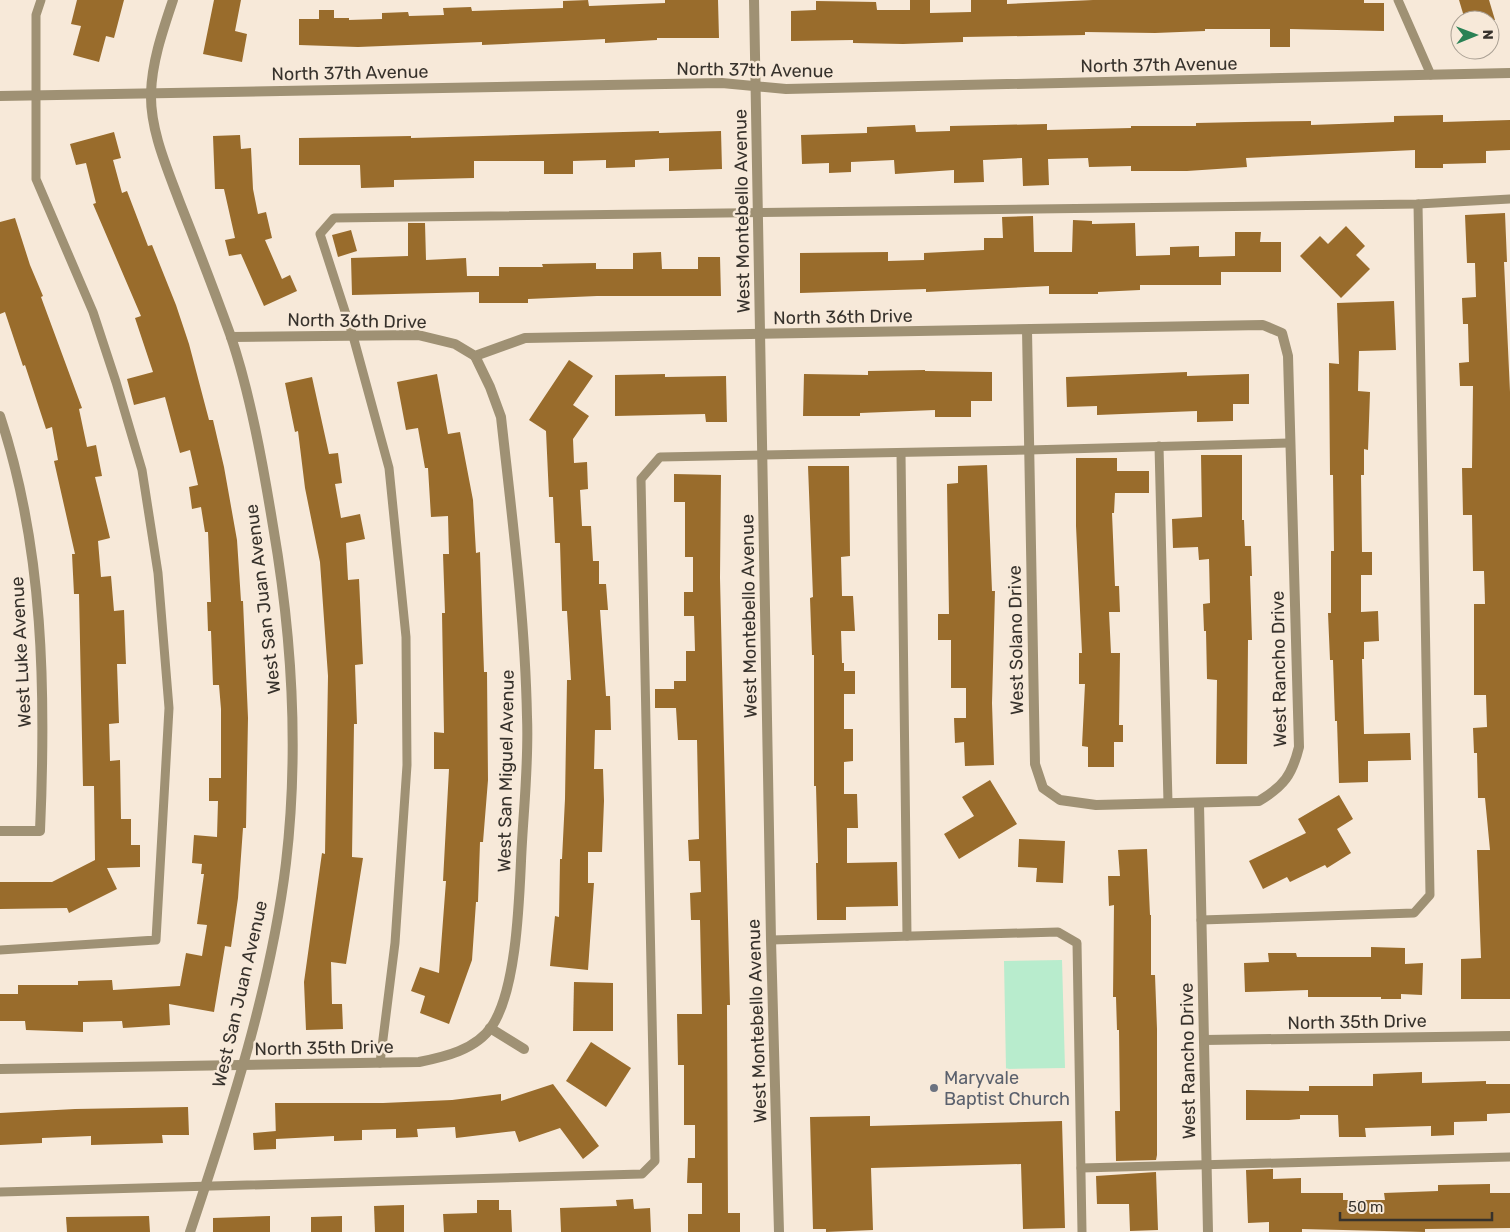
<svg xmlns="http://www.w3.org/2000/svg" width="1510" height="1232" viewBox="0 0 1510 1232" font-family="Rubik,sans-serif">
<style>
.green{fill:#b8eccd}
.building{fill:#996c2c}
.lines{fill:none;stroke-linecap:round;stroke-linejoin:round}
.lane{stroke:#9f9174;stroke-width:9}
.street{stroke:#9f9174;stroke-width:10}
.worship-dot{fill:#6b7280;stroke:#f7e9d9;stroke-width:2}
.labels{text-anchor:middle;stroke-width:5;stroke-linejoin:round;paint-order:stroke}
.street-label{font-size:18px;fill:#37322c;stroke:#f7e9d9}
.worship-label{font-size:18px;fill:#5b616d;stroke:#f7e9d9;text-anchor:start}
</style>
<rect width="100%" height="100%" fill="#f7e9d9"/>
<path class="green" d="M1062,960L1065,1068L1006,1069L1004,961Z"/>
<g class="building">
<path d="M77,0H124L114,38L106,36L99,62L73,55L81,26L71,24Z"/>
<path d="M214,0H241L235,31L247,34L242,62L203,54Z"/>
<path d="M588,0L589,6L665,3V0H718L719,38H657V40L605,43V39L482,45V42L358,47L299,45V19H319V10H334V18H349V20L382,19V13L408,12L409,16L444,15L443,8L471,7L472,11L563,8V1Z"/>
<path d="M910,0H930V13L971,12V0H1007V4L1093,0H1364V3H1384V31L1290,29V47H1270V29H1205V31L1155,33L1085,32V35L963,37V42L903,44L853,43V40L791,41V11L816,10V1L876,2L877,10H910Z"/>
<path d="M1459,0H1489L1495,20H1465Z"/>
<path d="M1443,115V122L1510,120V150L1486,151V163L1443,164V168H1415V150L1246,158L1247,167L1187,171H1131V166L1089,167L1088,158L1048,159L1049,185L1023,186L1022,158L983,160L984,182L954,183V170L895,174L894,160L851,162V172L829,173V163L802,164L801,135L867,133V127L915,125L916,132L950,131V126L1047,124V130L1131,128V126H1196V123L1245,122L1311,121V125L1394,122V116Z"/>
<path d="M659,131V133L721,131L722,169L669,171V158L635,160V167L606,168V160L573,161V174H544V161H474V178L394,180V187L361,188L360,165H299V138L411,136V138Z"/>
<path d="M114,132L121,158L113,160L122,193L127,191L148,246L152,245L176,305L189,344L209,420H213L224,467L237,540L241,601H243L248,718L246,828H243L238,898L231,947L225,946L214,1012L169,1004L170,1025L123,1028L122,1021L83,1022V1032L26,1030L25,1021H0V994H18V985H78V981L112,980L113,990L180,986L186,953L202,956L207,925L197,924L204,874H201L202,864L192,863L194,835L217,837L218,801H209V778H221V709L219,685H213L211,631H208L207,602H211L208,532H205L201,507L192,509L189,487L198,485L190,450L180,453L165,397L134,405L127,379L153,372L135,318L141,316L93,204L96,203L86,163L76,165L70,144Z"/>
<path d="M240,135L241,149L251,148L253,189L258,214L266,212L272,238L265,240L282,279L290,275L297,291L264,306L241,254L229,256L225,240L235,238L224,189H215L213,136Z"/>
<path d="M1505,213L1507,262H1504L1510,392V999H1461V959L1481,958L1477,850H1490L1485,798H1478L1477,753H1474L1473,728L1487,727L1486,695H1474V604H1485L1484,571H1473L1472,515H1463L1462,468H1472L1473,386H1460L1459,363L1469,362L1468,324H1463L1462,298L1476,297L1475,263H1467L1465,215Z"/>
<path d="M1033,216L1034,252H1072L1073,220L1092,221V224L1135,223L1136,256L1170,255V247L1199,246V257L1235,256V232H1261L1260,242H1281V272H1221V285H1140V290L1098,292V294H1049V286L926,292V289L800,293V253L888,252V261L924,260V253L984,250V238H1003L1002,217Z"/>
<path d="M15,218L30,265L43,296L41,297L82,408L79,409L87,447L96,445L102,476L95,477L110,538L98,541L101,577L111,576L114,611L124,610L126,664H117L119,723L109,724L110,761L120,760L121,819H131V845H140V867L107,868L117,889L69,913L67,908L0,909V882H52L95,860L94,786H83L79,594H74L72,554H75L54,461L58,460L52,427L46,429L25,365L23,366L5,312L0,314V222Z"/>
<path d="M408,223H425L426,260L466,258L467,276H499V267H543L542,264L596,263V269H633V253L661,252L662,269H698V257H720L721,296H597L528,299V303H479V292L352,295L351,258L408,256Z"/>
<path d="M1346,226L1365,246L1356,255L1370,269L1341,298L1300,256L1320,236L1328,244Z"/>
<path d="M351,230L357,251L338,257L332,235Z"/>
<path d="M1394,301L1396,350L1359,351L1358,391L1370,392L1368,450L1364,449V475H1361L1362,552H1372V575H1361V612L1378,611L1379,641L1364,642V659H1362L1364,734L1410,733L1411,760L1368,761V782L1339,783L1337,721H1335L1333,660H1330L1328,613H1331V551H1334L1333,475H1330L1329,363L1339,364L1337,303Z"/>
<path d="M569,360L593,376L573,405L589,416L573,439L574,463L587,462L588,489L580,490L582,526H591L593,561H599V584H606L608,610H600L606,696H610L611,730H595L594,769H603L604,801L602,852H588V883H594L588,970L550,966L555,916L559,917L560,859H562L565,799L567,680H571L567,611H562L560,543H555L553,497H549L546,431L529,420Z"/>
<path d="M925,370V371L992,372V401H971V417H935V410L860,413V416H803L804,374L868,375V371Z"/>
<path d="M1187,372V376L1249,374V404H1233V421L1197,422V411L1097,415V406L1067,407L1066,377Z"/>
<path d="M437,374L448,434L460,432L473,500L476,553L480,552L484,672H487L488,780L483,842H480L478,902H476L472,960L449,1024L420,1013L425,996L411,991L420,967L439,973L446,881H443L449,769H434V732L444,733L442,613H445L443,554H449L448,516L431,517L428,468H425L418,428L406,430L397,382Z"/>
<path d="M665,374V377L726,376L727,422H706L705,414L615,416V375Z"/>
<path d="M312,377L329,454L338,453L342,483L335,484L341,518L360,514L365,539L346,543L348,580L359,579L363,664L355,665L357,724H354L352,857L363,858L346,964L331,962L332,1004H342L343,1029L306,1030L304,982L322,853L325,854L328,676L320,562L305,488L298,431L295,432L285,383Z"/>
<path d="M1201,455H1242V520H1244L1245,546H1251L1252,576H1250L1252,640H1248L1247,764H1216L1217,680L1207,679L1206,631H1204L1203,604L1210,603L1209,559L1199,560L1198,547L1173,548L1172,519L1202,517Z"/>
<path d="M1076,458H1117V471H1149V493H1115L1114,513H1112L1115,586H1119L1120,612H1109L1111,653H1120L1119,725H1123V742H1114V767H1088V747L1082,746L1085,684H1079V653H1082L1076,526Z"/>
<path d="M987,465L992,591H995L992,703L994,765L965,766L964,742L955,743L954,718H966V688H951V640H938V614H949L947,484L958,483V466Z"/>
<path d="M808,466H849L850,556L841,557L842,596H853L855,631H841L842,663H844V671H855V694H844V729H853V761L844,762V794H857L858,828H847V863L897,862L898,906L846,907V920H817L816,863H818L816,786H814V655H812L810,598L813,597Z"/>
<path d="M674,474L721,475L720,578L730,1005H727L728,1213H740V1232H688V1214H702V1183H687L688,1158H695V1125H684V1065H678L677,1014H702L700,920H691L690,893L701,892L700,861H689L688,840L699,839L697,740H678L676,708H655V689H674V681H686V651H695L694,616H684V592H693V557H685V502H674Z"/>
<path d="M990,780L1017,824L959,859L944,834L974,816L962,797Z"/>
<path d="M1339,795L1353,819L1337,829L1351,853L1327,868L1325,865L1290,882L1287,877L1263,889L1249,861L1306,833L1298,819Z"/>
<path d="M1019,839L1065,841L1063,883L1036,882L1037,868L1018,867Z"/>
<path d="M1147,849L1150,915H1151V975H1155L1157,1029V1155L1156,1160L1116,1161L1115,1111H1120L1119,1030H1117L1116,997H1113L1114,905L1109,906L1108,876H1120L1118,850Z"/>
<path d="M1371,947L1405,948V964L1423,963L1422,995L1401,994V999H1381V997H1308V990L1245,992L1244,963L1269,962L1268,953H1296L1297,957H1371Z"/>
<path d="M574,982L613,983V1031H573Z"/>
<path d="M591,1042L631,1068L606,1107L566,1081Z"/>
<path d="M1422,1072V1083L1486,1081V1084H1510V1113L1487,1114V1121L1454,1122V1135L1431,1136V1126L1365,1128L1366,1137H1339L1338,1115H1300V1119L1289,1120H1246V1090L1309,1091V1086H1373V1074Z"/>
<path d="M553,1084L599,1146L583,1159L560,1128L519,1142L515,1131L456,1138L455,1127L417,1129L418,1137L396,1138V1129L362,1130V1140L334,1141V1136L276,1139L275,1103H383L452,1100L501,1094V1101Z"/>
<path d="M188,1107L189,1135H162L163,1143L91,1145V1136L42,1138V1143L0,1145V1113L75,1109Z"/>
<path d="M870,1116V1126L1062,1121L1065,1228L1023,1229L1021,1164L871,1168L873,1230L826,1232V1229H813L810,1117Z"/>
<path d="M276,1131V1149L254,1150L253,1133Z"/>
<path d="M1273,1169V1179L1301,1178V1193H1343V1200H1385L1384,1193L1438,1191V1185L1490,1184V1193H1510V1228L1425,1229V1232L1302,1229V1232H1269V1222L1248,1223L1246,1170Z"/>
<path d="M1156,1172L1158,1230L1130,1231L1129,1204H1097L1096,1176Z"/>
<path d="M633,1199L634,1209L650,1208L651,1232H561L560,1208L617,1206L616,1200Z"/>
<path d="M477,1200H499V1210H511L512,1232H444L443,1214L477,1213Z"/>
<path d="M404,1205V1232H375L374,1206Z"/>
<path d="M149,1216L150,1232H67L66,1217Z"/>
<path d="M270,1216V1232H213V1218Z"/>
<path d="M342,1216V1232H311V1217Z"/>
</g>
<g class="lines">
<g class="lane">
<path d="M1398,0L1431,75"/>
<path d="M1159,446L1168,803"/>
<path d="M901,453L907,936"/>
<path d="M1201,920L1414,913L1430,895L1418,204"/>
<path d="M771,940L1058,932L1077,943L1082,1232"/>
<path d="M0,950L156,940L169,708L158,573L142,470L116,382L93,312L36,179V15L41,0"/>
<path d="M380,1063L395,943L407,765L406,637L389,468L353,336L320,234L334,218L1418,204L1510,199"/>
<path d="M1081,1168L1510,1157"/>
<path d="M0,1192L642,1174L655,1161L641,479L660,457L1028,450L1289,443"/>
</g>
<g class="street">
<path d="M173,0C163,30 152,61 151,93C150,130 167,168 180,203C197,246 214,290 230,334C250,392 263,465 273,526C292,636 299,751 286,863C271,987 230,1113 190,1232"/>
<path d="M754,0L771,940L779,1232"/>
<path d="M0,96L722,83L786,89L1510,73"/>
<path d="M231,337L418,335L455,344L475,356L525,338L1263,325L1282,333L1288,356L1299,747C1292,775 1284,786 1259,801L1096,805L1060,800L1043,788L1035,764L1027,330"/>
<path d="M0,416C44,548 46,692 40,831H0"/>
<path d="M1199,804L1208,1232"/>
<path d="M490,1028L524,1049"/>
<path d="M1204,1040L1510,1036"/>
<path d="M0,1069L419,1062C444,1057 476,1050 492,1026C516,990 519,905 521,861C523,813 529,765 527,717C525,617 512,517 501,417L490,387L475,356"/>
</g>
</g>
<circle class="worship-dot" cx="934" cy="1088" r="5"/>
<g class="labels">
<g class="street-label">
<text transform="translate(1159 65) rotate(-1)" y="6">North 37th Avenue</text>
<text transform="translate(755 70) rotate(1)" y="6">North 37th Avenue</text>
<text transform="translate(350 73) rotate(-1)" y="6">North 37th Avenue</text>
<text transform="translate(742 211) rotate(-91)" y="6">West Montebello Avenue</text>
<text transform="translate(843 317) rotate(-1)" y="6">North 36th Drive</text>
<text transform="translate(357 321) rotate(1)" y="6">North 36th Drive</text>
<text transform="translate(263 599) rotate(-97)" y="6">West San Juan Avenue</text>
<text transform="translate(749 616) rotate(-91)" y="6">West Montebello Avenue</text>
<text transform="translate(1016 640) rotate(-91)" y="6">West Solano Drive</text>
<text transform="translate(21 652) rotate(-93)" y="6">West Luke Avenue</text>
<text transform="translate(1279 669) rotate(-91)" y="6">West Rancho Drive</text>
<text transform="translate(506 771) rotate(-89)" y="6">West San Miguel Avenue</text>
<text transform="translate(240 994) rotate(-77)" y="6">West San Juan Avenue</text>
<text transform="translate(757 1021) rotate(-92)" y="6">West Montebello Avenue</text>
<text transform="translate(1357 1022) rotate(-1)" y="6">North 35th Drive</text>
<text transform="translate(324 1048) rotate(-1)" y="6">North 35th Drive</text>
<text transform="translate(1188 1061) rotate(-91)" y="6">West Rancho Drive</text>
</g>
<g class="worship-label">
<text x="944" y="1084">Maryvale<tspan x="944" dy="21">Baptist Church</tspan></text>
</g>
</g>
<g transform="translate(1475 35) rotate(89)"><circle r="24" fill="#f7e9d9" stroke="#aaa094"/>
<path d="M0-4L9 19L0 12L-9 19Z" fill="#298155"/>
<text y="-8" font-size="14" font-weight="bold" text-anchor="middle" fill="#37322c">N</text>
</g>
<path d="M1340 1212v8h152v-8" fill="none" stroke="#37322c" stroke-width="2.5"/>
<text x="1348" y="1212" font-size="15" fill="#37322c" stroke="#f7e9d9" stroke-width="4" paint-order="stroke">50 m</text>
</svg>
